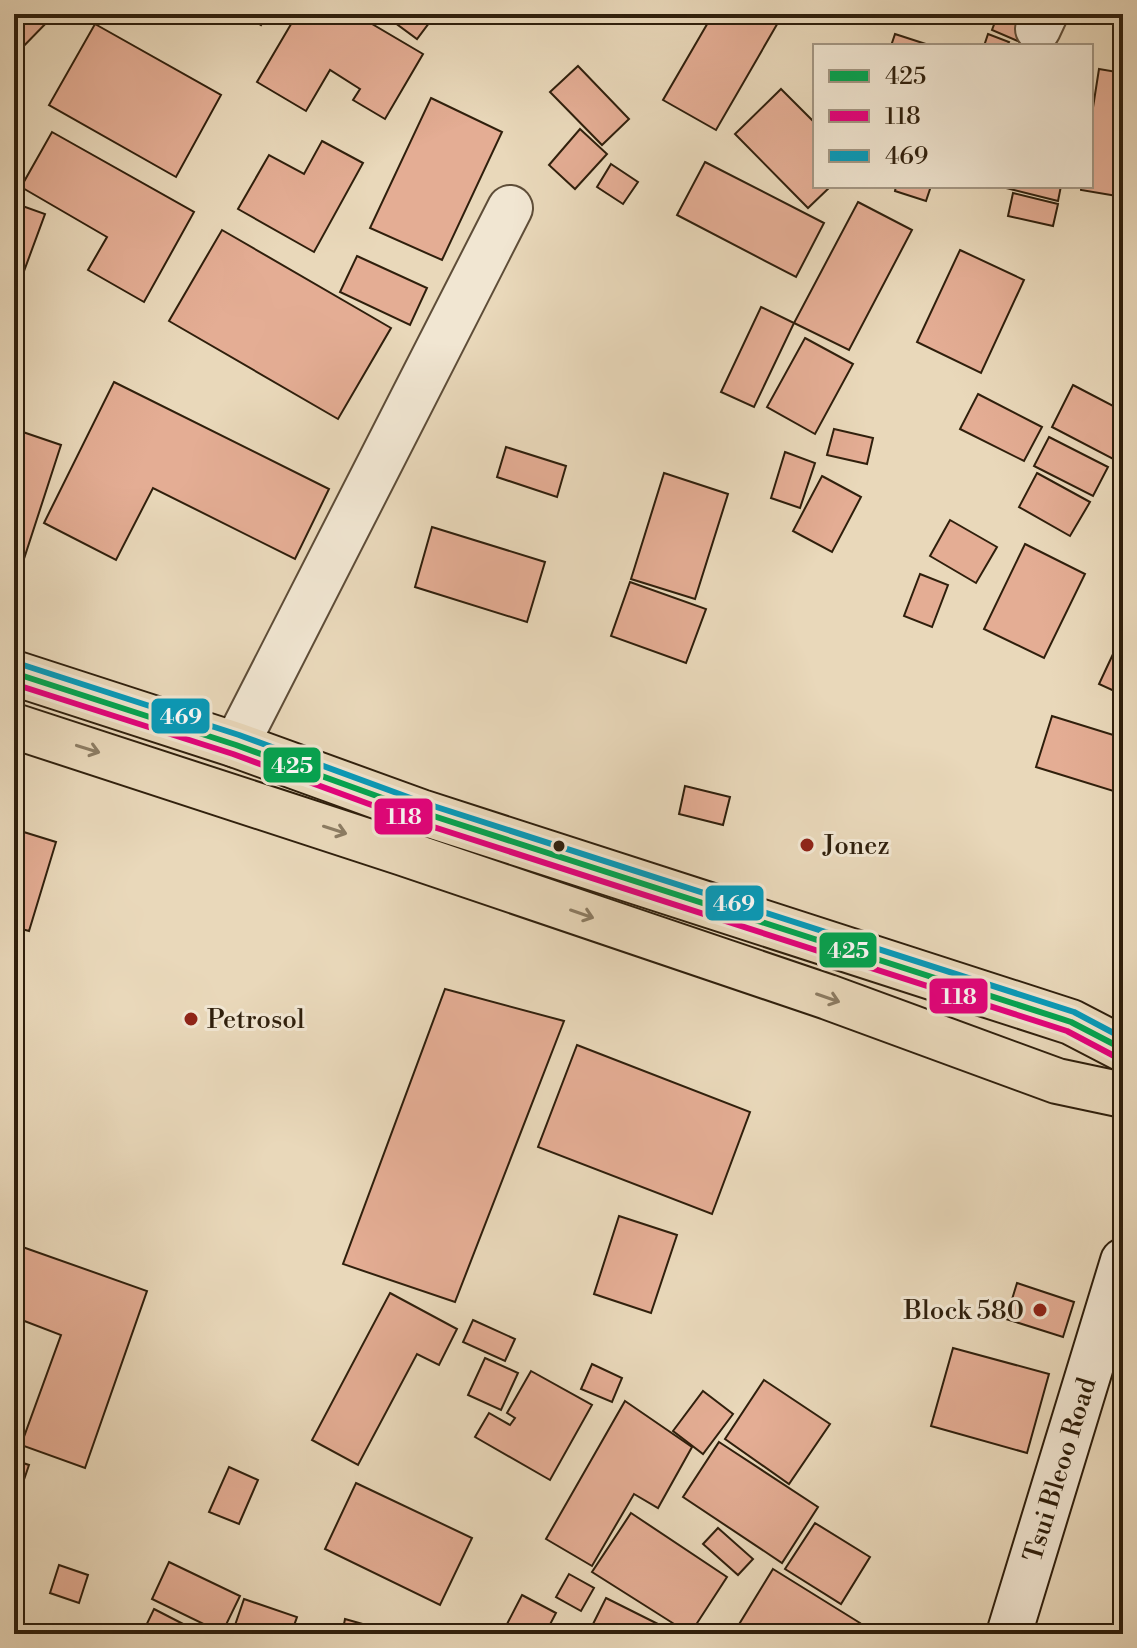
<svg xmlns="http://www.w3.org/2000/svg" width="1137" height="1648" viewBox="0 0 1137 1648" font-family="'Libre Bodoni',serif">
<style>
.building{fill:#e4ad94;stroke:#2f1f0c;stroke-width:2}
.lines{fill:none;stroke-linecap:round;stroke-linejoin:round}
.street-casing{stroke:#5e4d38;stroke-width:48}
.secondary-casing{stroke:#2f1f0c;stroke-width:48}
.primary-casing{stroke:#2f1f0c;stroke-width:48}
.street{stroke:#f1e6d2;stroke-width:44}
.secondary{stroke:#f1e6d2;stroke-width:44}
.primary{stroke:#e9d8ba;stroke-width:44}
.bus-1-casing{stroke:#f1e6d2;stroke-width:12}
.bus-2-casing{stroke:#f1e6d2;stroke-width:12}
.bus-3-casing{stroke:#f1e6d2;stroke-width:12}
.bus-1{stroke:#00a651;stroke-width:6}
.bus-2{stroke:#e5007d;stroke-width:6}
.bus-3{stroke:#059bbb;stroke-width:6}
.oneway{stroke:#8c7c63}
.poi-dot{fill:#8f2418;stroke:#f1e6d2;stroke-width:3}
.bus-dot{fill:#2f1f0c;stroke:#f1e6d2;stroke-width:3}
.labels{text-anchor:middle;stroke-width:6;stroke-linejoin:round;paint-order:stroke}
.poi-label{font-size:26px;fill:#2f1f0c;stroke:#f1e6d2;text-anchor:start}
.street-label{font-size:26px;fill:#2f1f0c;stroke:#f1e6d2}
.line-badge{stroke:#f1e6d2;stroke-width:3}
.badge-label{font-size:22px;text-anchor:middle;font-weight:bold;fill:#fff}
</style>
<rect width="100%" height="100%" fill="#e9d8ba"/>
<filter id="stains"><feTurbulence type="fractalNoise" baseFrequency=".0025" numOctaves="4"/><feColorMatrix values="0 0 0 0 .2 0 0 0 0 .09 0 0 0 0 .02 0 0 0 .5 -.17"/></filter>
<radialGradient id="worn" r=".72"><stop offset=".6" stop-color="#630" stop-opacity="0"/><stop offset="1" stop-color="#630" stop-opacity=".3"/></radialGradient>
<g class="building">
<path d="M14,14H55L14,56Z"/>
<path d="M244,14H268L261,25Z"/>
<path d="M297,14H355L423,54L385,119L353,100L360,89L330,70L306,111L257,82Z"/>
<path d="M383,14H434L435,15L417,39Z"/>
<path d="M713,14H783L716,130L663,100Z"/>
<path d="M998,14H1031L1020,42L992,30Z"/>
<path d="M1097,14H1123V24L1096,15Z"/>
<path d="M95,24L221,95L176,177L49,105Z"/>
<path d="M895,34L932,46H891Z"/>
<path d="M988,34L1009,42L1007,46H984Z"/>
<path d="M578,66L629,119L602,145L550,92Z"/>
<path d="M1099,69L1123,73V197L1081,190V186H1091V120Z"/>
<path d="M781,89L815,123V186H831L808,208L735,134Z"/>
<path d="M431,98L502,132L442,260L370,228Z"/>
<path d="M580,129L607,154L575,189L549,165Z"/>
<path d="M52,132L194,212L144,302L88,270L107,237L21,187Z"/>
<path d="M322,141L363,163L314,252L238,209L269,155L304,174Z"/>
<path d="M705,162L824,223L796,277L677,215Z"/>
<path d="M611,164L638,182L623,204L597,187Z"/>
<path d="M896,186H931L926,201L895,191Z"/>
<path d="M998,186H1061L1058,201Z"/>
<path d="M1013,193L1058,204L1053,226L1008,216Z"/>
<path d="M858,202L912,230L849,350L794,323Z"/>
<path d="M14,203L45,214L20,282L14,280Z"/>
<path d="M222,230L391,328L338,419L169,321Z"/>
<path d="M960,250L1024,280L981,373L917,342Z"/>
<path d="M357,256L427,288L410,325L340,292Z"/>
<path d="M761,307L794,323L754,407L721,392Z"/>
<path d="M805,338L853,364L815,434L767,407Z"/>
<path d="M114,382L329,489L295,559L153,488L116,560L44,523Z"/>
<path d="M1073,385L1123,411V449L1117,461L1052,427Z"/>
<path d="M978,394L1042,427L1024,461L960,429Z"/>
<path d="M14,429L61,445L21,568L14,566Z"/>
<path d="M834,429L873,438L867,464L827,455Z"/>
<path d="M1049,437L1108,467L1093,496L1034,466Z"/>
<path d="M506,447L566,466L557,497L497,477Z"/>
<path d="M785,452L815,463L800,508L771,498Z"/>
<path d="M664,473L728,494L695,599L631,579Z"/>
<path d="M1037,473L1090,502L1070,536L1019,507Z"/>
<path d="M822,476L861,497L832,552L793,531Z"/>
<path d="M950,520L997,547L976,583L930,556Z"/>
<path d="M432,527L545,562L527,622L415,587Z"/>
<path d="M1025,544L1085,574L1044,658L984,629Z"/>
<path d="M920,574L948,585L932,627L904,616Z"/>
<path d="M630,582L706,609L686,663L611,636Z"/>
<path d="M1114,652L1123,657V695L1099,684Z"/>
<path d="M1052,716L1123,738V794L1036,767Z"/>
<path d="M685,786L730,797L723,825L679,814Z"/>
<path d="M14,829L56,842L29,931L14,927Z"/>
<path d="M445,989L564,1021L455,1302L343,1264Z"/>
<path d="M577,1045L750,1112L712,1214L538,1147Z"/>
<path d="M619,1216L677,1235L651,1313L594,1294Z"/>
<path d="M14,1244L147,1291L85,1468L21,1445L61,1335L14,1317Z"/>
<path d="M1017,1283L1074,1302L1063,1337L1006,1319Z"/>
<path d="M390,1293L457,1329L439,1365L417,1354L358,1465L312,1440Z"/>
<path d="M473,1320L515,1339L505,1361L463,1342Z"/>
<path d="M953,1348L1049,1374L1027,1453L931,1426Z"/>
<path d="M485,1358L518,1373L501,1410L468,1395Z"/>
<path d="M592,1364L622,1378L612,1402L581,1389Z"/>
<path d="M531,1371L592,1405L550,1480L475,1437L489,1413L510,1425L515,1418L507,1413Z"/>
<path d="M764,1380L830,1424L789,1484L725,1439Z"/>
<path d="M703,1391L733,1414L703,1454L673,1431Z"/>
<path d="M625,1401L692,1447L658,1508L634,1494L592,1566L546,1539Z"/>
<path d="M719,1442L818,1507L782,1563L683,1497Z"/>
<path d="M14,1460L29,1465L14,1509Z"/>
<path d="M229,1467L258,1480L239,1524L209,1512Z"/>
<path d="M356,1483L472,1538L440,1605L325,1549Z"/>
<path d="M631,1513L727,1577L690,1634L592,1572Z"/>
<path d="M815,1523L870,1557L841,1604L785,1569Z"/>
<path d="M718,1528L753,1559L738,1575L703,1544Z"/>
<path d="M169,1562L240,1596L222,1633L152,1599Z"/>
<path d="M59,1565L88,1575L79,1603L50,1593Z"/>
<path d="M773,1569L860,1623L853,1634H750L738,1626Z"/>
<path d="M569,1574L594,1588L581,1611L556,1597Z"/>
<path d="M522,1595L556,1613L545,1634H516L505,1628Z"/>
<path d="M606,1598L670,1630L668,1634H588Z"/>
<path d="M244,1599L297,1617L291,1634H232Z"/>
<path d="M154,1609L193,1629L191,1634H142Z"/>
<path d="M345,1619L398,1634H342Z"/>
</g>
<g class="lines">
<defs>
<g id="street">
<path d="M1038,29L1045,14"/>
<path d="M236,745L510,208"/>
</g>
<g id="secondary">
<path id="s1" d="M1009,1634L1123,1261"/>
</g>
<g id="primary">
<path d="M14,673L236,745L421,812L1071,1022L1123,1049"/>
<path d="M14,726L403,853L828,997L1057,1081L1123,1095"/>
</g>
</defs>
<use href="#street" class="street-casing"/>
<use href="#secondary" class="secondary-casing"/>
<use href="#primary" class="primary-casing"/>
<use href="#street" class="street"/>
<use href="#secondary" class="secondary"/>
<use href="#primary" class="primary"/>
<defs>
<path id="bus-1" d="M14,673L236,745L421,812L1071,1022L1123,1049"/>
<path id="bus-2" d="M14,684L233,754L418,822L1067,1031L1118,1058"/>
<path id="bus-3" d="M17,663L239,735L424,803L1074,1012L1123,1038"/>
</defs>
<use href="#bus-1" class="bus-1-casing"/>
<use href="#bus-2" class="bus-2-casing"/>
<use href="#bus-3" class="bus-3-casing"/>
<use href="#bus-1" class="bus-1"/>
<use href="#bus-2" class="bus-2"/>
<use href="#bus-3" class="bus-3"/>
</g>
<defs><path id="oneway-shaft" d="M-6 0H5M1.5-3L5.5 0L1.5 3" fill="none" stroke-width="1.6" stroke-linecap="round" stroke-linejoin="round" transform="scale(2)"/></defs>
<g class="oneway">
<use href="#oneway-shaft" transform="translate(88 749) rotate(17)"/>
<use href="#oneway-shaft" transform="translate(335 830) rotate(18)"/>
<use href="#oneway-shaft" transform="translate(582 914) rotate(19)"/>
<use href="#oneway-shaft" transform="translate(828 998) rotate(19)"/>
</g>
<g class="poi-dot">
<circle cx="807" cy="845" r="8"/>
<circle cx="191" cy="1019" r="8"/>
<circle cx="1040" cy="1310" r="8"/>
</g>
<circle class="bus-dot" cx="559" cy="846" r="7"/>
<g class="labels">
<g class="poi-label">
<text x="823" y="854">Jonez</text>
<text x="207" y="1028">Petrosol</text>
<text x="1024" y="1319" text-anchor="end">Block 580</text>
</g>
<g class="street-label">
<text dy="9" stroke="none"><textPath href="#s1" startOffset="172">Tsui Bleoo Road</textPath></text>
</g>
</g>
<g class="line-badge">
<rect x="150" y="697" width="61" height="38" rx="8" fill="#059bbb"/>
<rect x="262" y="746" width="60" height="38" rx="8" fill="#00a651"/>
<rect x="373" y="797" width="61" height="39" rx="8" fill="#e5007d"/>
<rect x="704" y="884" width="61" height="38" rx="8" fill="#059bbb"/>
<rect x="818" y="931" width="60" height="38" rx="8" fill="#00a651"/>
<rect x="928" y="977" width="61" height="38" rx="8" fill="#e5007d"/>
</g>
<g class="badge-label">
<text x="181" y="724">469</text>
<text x="292" y="773">425</text>
<text x="404" y="824">118</text>
<text x="734" y="911">469</text>
<text x="848" y="958">425</text>
<text x="959" y="1004">118</text>
</g>
<rect width="1137" height="1648" fill="none" stroke="#e9d8ba" stroke-width="48"/>
<rect x="16" y="16" width="1105" height="1616" fill="none" stroke="#2f1f0c" stroke-width="4"/>
<rect x="24" y="24" width="1089" height="1600" fill="none" stroke="#2f1f0c" stroke-width="2"/>
<rect x="813" y="44" width="280" height="144" fill="#f1e6d2" stroke="#a39683" stroke-width="2"/>
<rect x="829" y="70" width="40" height="12" fill="#00a651" stroke="#a39683" stroke-width="2"/>
<text x="885" y="84" font-size="24" fill="#2f1f0c">425</text>
<rect x="829" y="110" width="40" height="12" fill="#e5007d" stroke="#a39683" stroke-width="2"/>
<text x="885" y="124" font-size="24" fill="#2f1f0c">118</text>
<rect x="829" y="150" width="40" height="12" fill="#059bbb" stroke="#a39683" stroke-width="2"/>
<text x="885" y="164" font-size="24" fill="#2f1f0c">469</text>
<rect width="100%" height="100%" filter="url(#stains)"/>
<rect width="100%" height="100%" fill="url(#worn)"/>
</svg>
